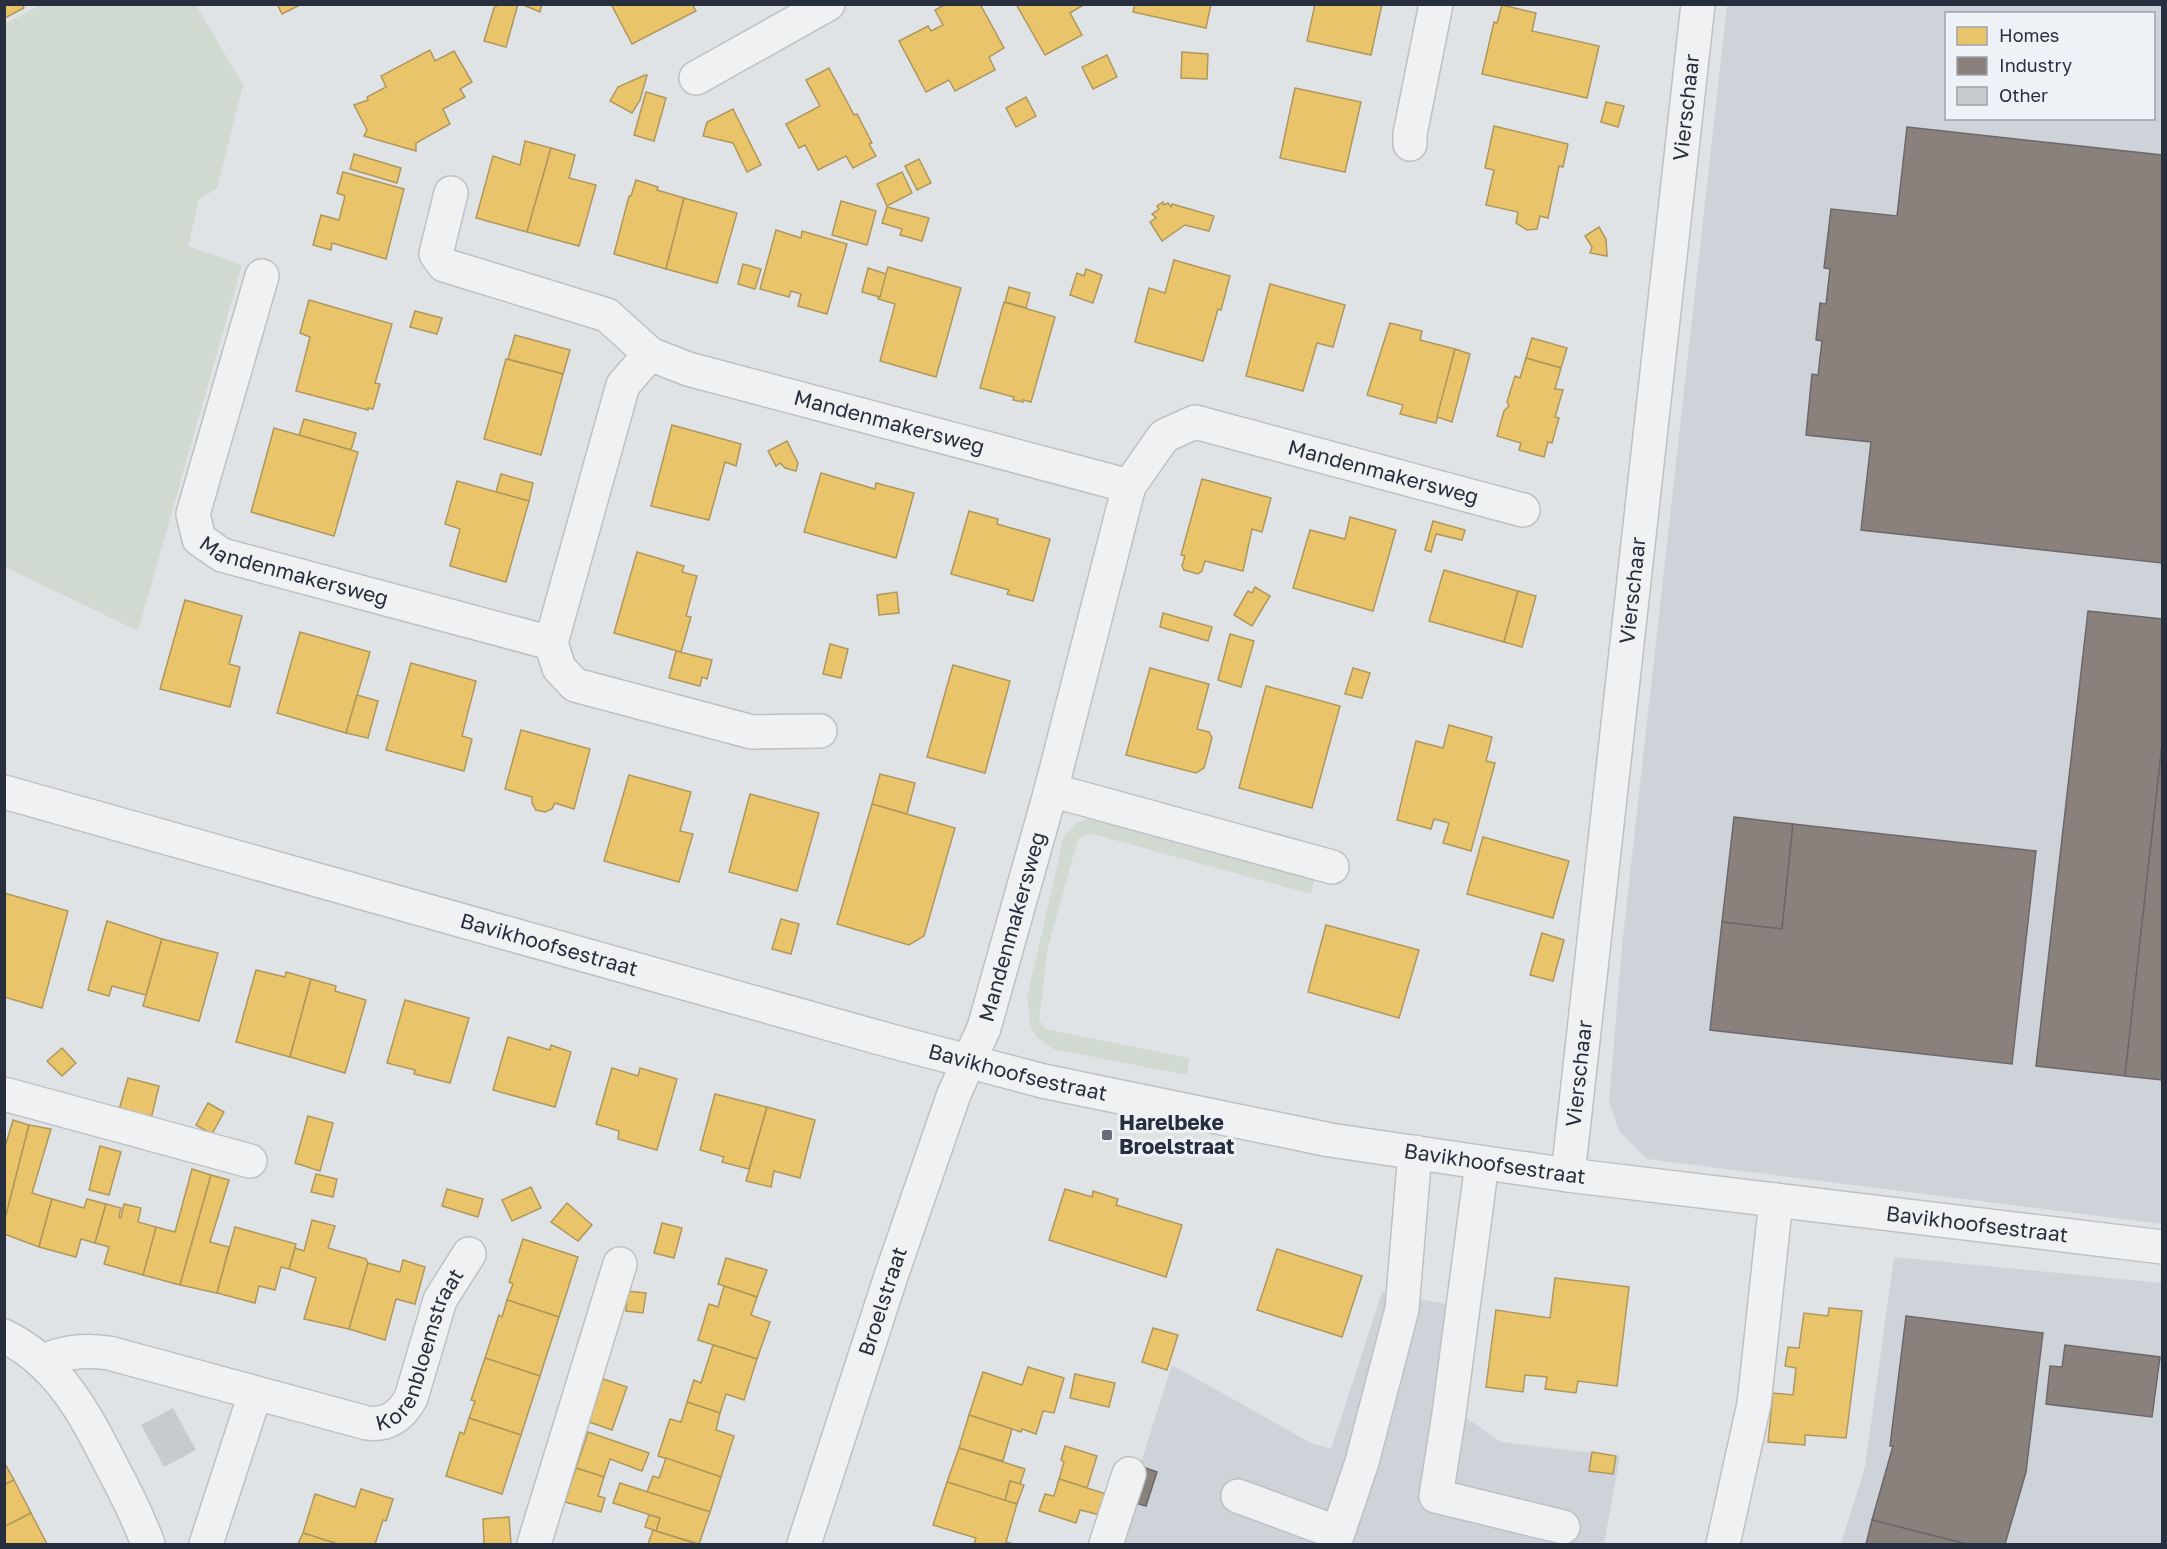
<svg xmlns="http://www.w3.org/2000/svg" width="2167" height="1549" viewBox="0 0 2167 1549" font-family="'Golos Text',sans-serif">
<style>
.built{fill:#ced2d9;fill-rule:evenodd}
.green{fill:#d0dad1}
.homes{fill:#e9c46a;stroke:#af975d;stroke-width:1.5}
.industry{fill:#8a817c;stroke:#6c686a;stroke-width:1.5}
.building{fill:#c8cbce}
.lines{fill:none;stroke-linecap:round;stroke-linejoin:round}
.minor-casing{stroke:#bec1c4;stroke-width:36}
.minor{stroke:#f0f1f2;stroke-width:33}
.poi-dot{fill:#686e79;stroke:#eef1f6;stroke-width:2}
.labels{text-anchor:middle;stroke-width:6;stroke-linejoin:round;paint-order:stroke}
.street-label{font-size:21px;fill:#272f3f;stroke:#eef1f6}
.poi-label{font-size:21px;font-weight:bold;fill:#272f3f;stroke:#eef1f6;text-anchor:start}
</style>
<rect width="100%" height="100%" fill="#e0e3e6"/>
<g class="built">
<path d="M1727,5H2162V1224L1647,1159L1619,1131L1609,1102L1622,946ZM1946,14H2154V118H1946Z"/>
<path d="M1894,1257L2162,1283V1544H1841L1865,1467Z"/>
<path d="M1382,1292L1468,1308L1462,1415L1501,1442L1620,1456L1604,1544H1115L1172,1365L1311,1443L1331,1449Z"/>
</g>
<g class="green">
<path d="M40,5H196L243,85L217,188L199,200L188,246L242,265L138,631L5,567V24Z"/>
<path d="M1090,818L1315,877L1311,894L1089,833L1078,839L1048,947L1039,1019L1045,1029L1189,1058L1187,1075L1053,1049L1038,1038L1031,1028L1027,997L1064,836L1076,823Z"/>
</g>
<g class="homes">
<path d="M4,4H22L24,8L5,18Z"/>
<path d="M277,4H297L298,6L282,14Z"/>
<path d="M499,4H518L506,47L484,41L494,8Z"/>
<path d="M521,4H542L540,12Z"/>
<path d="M611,4H692L696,11L632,44Z"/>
<path d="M946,4H980L1004,48L989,57L995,70L955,91L949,80L926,92L899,41L928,26L931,31L943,25L935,10Z"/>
<path d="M1016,4H1085L1070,13L1082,35L1045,55Z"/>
<path d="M1135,4H1211L1206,28L1133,12Z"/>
<path d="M1315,4H1382L1371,55L1307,41Z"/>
<path d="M1502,5L1536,13L1532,31L1599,46L1587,98L1482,74L1494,22L1497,23Z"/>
<path d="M430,50L435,61L454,51L472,82L460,89L465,97L443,109L450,124L416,143V151L364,136L367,130L354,105L368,100L367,97L386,87L381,76Z"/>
<path d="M1182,52L1208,54L1207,79L1181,78Z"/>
<path d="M1107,55L1117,77L1093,89L1082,67Z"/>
<path d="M829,68L854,115L857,114L872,143L869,144L876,156L853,168L846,156L818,170L805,145L799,148L786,124L820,106L806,80Z"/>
<path d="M645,75H647L640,100L632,113L610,101L618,87Z"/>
<path d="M1295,88L1361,102L1345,172L1280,158Z"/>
<path d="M646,92L666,98L654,141L634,135Z"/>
<path d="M1026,97L1036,116L1016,127L1006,108Z"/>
<path d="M1606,102L1624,106L1618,127L1601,122Z"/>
<path d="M733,109L761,165L747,172L733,143L703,136L707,122Z"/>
<path d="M1494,126L1568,144L1563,167L1559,166L1548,218L1540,216L1537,229L1527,230L1516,223L1518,212L1486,205L1494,170L1485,168Z"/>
<path d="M525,141L551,148L527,232L476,218L493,156L520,165Z"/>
<path d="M551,148L575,155L569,178L596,185L579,246L527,232Z"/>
<path d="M354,154L401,168L397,183L350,169Z"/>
<path d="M919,159L931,183L917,190L905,166Z"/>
<path d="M343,172L404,189L386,259L332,243L331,250L313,245L321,215L339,220L345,196L337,193Z"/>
<path d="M902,172L912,193L887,206L877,184Z"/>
<path d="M636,180L658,187L657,190L684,198L666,269L614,254L629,196H631Z"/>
<path d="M684,198L737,213L717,283L666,269Z"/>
<path d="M841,201L876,211L867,245L832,235Z"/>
<path d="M1163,202L1164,205L1168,203L1171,207L1172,204L1214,216L1209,231L1185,225L1162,241L1150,222L1156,218L1152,214L1159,209L1157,206Z"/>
<path d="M887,207L929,218L922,241L900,235L902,229L882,223Z"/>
<path d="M1599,227L1606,239L1607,256L1590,253L1592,247L1585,236Z"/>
<path d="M776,230L801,238L802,231L847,244L827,314L798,306L801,294L791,291L789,297L760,289Z"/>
<path d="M1174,260L1230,276L1221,310L1218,309L1203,361L1135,342L1149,288L1165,293Z"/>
<path d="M743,264L761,269L755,289L738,284Z"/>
<path d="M888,267L961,288L936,377L880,361L895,304L878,299Z"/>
<path d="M868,268L886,274L880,297L862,292Z"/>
<path d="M1086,269L1102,275L1093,303L1070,295L1077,273L1084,276Z"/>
<path d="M1270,284L1345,305L1333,347L1317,343L1303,391L1246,376Z"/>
<path d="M1009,287L1030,293L1026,308L1005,302Z"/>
<path d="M309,300L392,324L375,383L380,384L373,409L368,408V410L296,391L310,337L300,333Z"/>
<path d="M1004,302L1055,317L1031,402L1023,400V402L1013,400L1014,397L980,388Z"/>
<path d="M415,311L442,318L437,334L410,327Z"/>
<path d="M1390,323L1422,331L1420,340L1455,349L1436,423L1400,414L1403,405L1367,395Z"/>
<path d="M515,335L570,350L563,374L508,359Z"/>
<path d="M1532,338L1567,348L1561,368L1526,358Z"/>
<path d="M1455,349L1470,354L1452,422L1437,417Z"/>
<path d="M1526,358L1561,368L1555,389L1563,390L1555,417L1559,418L1552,443L1548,442L1544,457L1519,450L1521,443L1497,436L1504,411L1509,406L1507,402L1515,376L1520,378Z"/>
<path d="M506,359L563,374L541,455L484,439Z"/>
<path d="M304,419L356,433L351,450L299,435Z"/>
<path d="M672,425L741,444L736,466L725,462L709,520L651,506Z"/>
<path d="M274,428L358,452L334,536L251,512Z"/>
<path d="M787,441L798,463L796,471L785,468L780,463L776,466L768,451Z"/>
<path d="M821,473L875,489L876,483L914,493L896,558L804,532Z"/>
<path d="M501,474L533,483L529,501L496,492Z"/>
<path d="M1202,479L1271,498L1262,532L1252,529L1243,571L1205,561L1202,571L1198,574L1184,570L1182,566L1185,556L1181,555Z"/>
<path d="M457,481L529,501L506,582L450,566L460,529L445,524Z"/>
<path d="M969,511L998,519L997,524L1050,539L1033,601L1007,594L1009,590L951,574Z"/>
<path d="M1350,517L1396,530L1373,611L1293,588L1310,530L1345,539Z"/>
<path d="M1433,521L1465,530L1462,540L1436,534L1431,552L1425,550Z"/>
<path d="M637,552L684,566L682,572L697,576L686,616L691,617L681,652L614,633Z"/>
<path d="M1444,570L1518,591L1504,642L1429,621Z"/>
<path d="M1255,587L1270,596L1252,626L1234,615L1248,591L1252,593Z"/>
<path d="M1518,591L1536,596L1522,647L1504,642Z"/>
<path d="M897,592L899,613L879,615L877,595Z"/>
<path d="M185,600L242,616L229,664L240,667L230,707L160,689Z"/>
<path d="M1163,613L1212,627L1208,641L1160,627Z"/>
<path d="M300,632L370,652L346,733L277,713Z"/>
<path d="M1230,634L1254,641L1241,687L1218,680Z"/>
<path d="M830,644L848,649L841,678L823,674Z"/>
<path d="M676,651L712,660L707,679L702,677L700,686L669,678Z"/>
<path d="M411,663L476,681L462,736L472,739L464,771L386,750Z"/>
<path d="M953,665L1010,681L985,773L927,757Z"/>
<path d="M1150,668L1209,684L1197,729L1209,732L1212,738L1204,768L1196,773L1126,755Z"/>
<path d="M1353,668L1370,673L1362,698L1345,694Z"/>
<path d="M1266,686L1340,706L1312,808L1239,788Z"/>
<path d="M357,695L378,701L368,738L346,733Z"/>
<path d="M1449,725L1492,737L1486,761L1495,763L1471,851L1443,843L1449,823L1434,819L1431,829L1397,820L1416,741L1443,748Z"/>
<path d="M521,730L590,749L574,809L555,803L552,809L545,812L536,810L532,803V797L505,789Z"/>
<path d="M880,774L915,783L907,814L872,804Z"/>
<path d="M629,775L691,792L680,831L693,834L679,882L604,861Z"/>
<path d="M750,794L819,813L797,891L729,872Z"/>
<path d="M872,804L955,828L924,936L909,945L837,924Z"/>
<path d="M1483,837L1569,861L1553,918L1467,894Z"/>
<path d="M4,893L68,911L42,1008L4,997Z"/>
<path d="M781,919L799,924L791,954L772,949Z"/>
<path d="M107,921L162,939L146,995L112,986L109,996L88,990Z"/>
<path d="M1326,925L1419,950L1399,1018L1308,992Z"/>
<path d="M1542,933L1564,940L1553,981L1530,975Z"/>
<path d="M162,939L218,953L199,1021L143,1006Z"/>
<path d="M256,970L285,977L286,972L311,979L290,1057L236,1042Z"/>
<path d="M311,979L336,986L335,991L366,1000L345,1073L290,1057Z"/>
<path d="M405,1000L469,1018L450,1083L414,1074L415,1070L387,1063Z"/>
<path d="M508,1037L550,1050L551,1045L571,1052L555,1107L493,1090Z"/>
<path d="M62,1048L76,1063L62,1076L47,1061Z"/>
<path d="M612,1068L638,1076L640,1068L677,1079L657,1150L618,1139L619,1131L596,1124Z"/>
<path d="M128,1078L159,1086L151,1119L119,1110Z"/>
<path d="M715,1094L767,1107L749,1169L722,1162L724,1157L700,1150Z"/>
<path d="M208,1103L224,1112L212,1134L196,1125Z"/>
<path d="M767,1107L815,1120L800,1178L774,1171L771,1187L746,1181Z"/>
<path d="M308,1116L333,1123L320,1171L295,1163Z"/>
<path d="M13,1120L29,1125L4,1223V1150Z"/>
<path d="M29,1125L51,1129L32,1193L52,1199L39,1247L4,1234V1223Z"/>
<path d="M100,1146L121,1152L109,1195L89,1190Z"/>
<path d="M192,1169L211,1175L180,1285L143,1275L156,1227L175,1232Z"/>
<path d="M316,1174L337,1179L333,1197L311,1192Z"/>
<path d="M211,1175L229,1180L210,1242L229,1247L217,1293L180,1285Z"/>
<path d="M531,1187L541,1208L512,1221L502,1200Z"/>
<path d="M447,1189L483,1199L478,1217L442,1206Z"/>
<path d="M1065,1189L1092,1197L1093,1191L1118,1199L1116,1205L1182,1225L1166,1277L1049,1240Z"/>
<path d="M52,1199L84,1208L87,1199L106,1204L95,1243L81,1239L76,1257L39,1247Z"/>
<path d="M567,1203L592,1225L578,1241L551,1222Z"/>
<path d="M106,1204L121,1208L119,1217L121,1218L124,1204L141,1208L138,1222L156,1227L143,1275L104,1264L109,1247L95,1243Z"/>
<path d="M312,1220L335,1226L328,1248L366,1259L368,1263L349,1329L304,1319L316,1278L289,1269L295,1248L304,1251Z"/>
<path d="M662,1223L682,1228L674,1258L654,1253Z"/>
<path d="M235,1227L296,1244L289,1269L281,1267L275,1290L259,1286L255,1303L217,1293Z"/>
<path d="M523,1239L578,1257L559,1317L507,1300L513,1284L509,1282Z"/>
<path d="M1277,1249L1362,1276L1342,1337L1257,1310Z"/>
<path d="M726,1258L767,1270L757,1297L718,1284Z"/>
<path d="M403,1260L425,1267L415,1304L396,1299L385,1340L349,1329L368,1263L400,1272Z"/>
<path d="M1555,1278L1629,1287L1617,1386L1578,1381L1576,1393L1545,1389L1547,1377L1525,1375L1523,1392L1486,1387L1496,1310L1550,1318Z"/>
<path d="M724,1286L757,1297L751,1315L770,1322L757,1359L698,1340L709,1304L718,1307Z"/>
<path d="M627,1291L646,1293L643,1313L626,1311Z"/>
<path d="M507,1300L559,1317L540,1376L485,1358L499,1315L502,1317Z"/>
<path d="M1829,1308L1862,1311L1846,1438L1805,1435V1445L1768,1442L1773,1393L1793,1395L1796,1368L1785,1366L1788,1347L1799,1348L1804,1313L1828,1316Z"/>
<path d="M1153,1328L1178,1335L1167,1370L1142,1362Z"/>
<path d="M713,1345L757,1359L744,1400L726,1394L720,1413L687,1402L694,1380L701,1383Z"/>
<path d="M485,1358L540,1376L521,1435L469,1418L475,1401L471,1400Z"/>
<path d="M1028,1367L1064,1378L1054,1413L1043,1411L1036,1434L1022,1429L1021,1432L969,1415L983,1372L1022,1385Z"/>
<path d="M1075,1374L1115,1383L1109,1407L1070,1398Z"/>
<path d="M603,1379L627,1387L612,1430L589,1422Z"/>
<path d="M687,1402L720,1413L716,1430L734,1436L721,1477L658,1456L670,1419L681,1422Z"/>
<path d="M969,1415L1012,1429L1003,1461L959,1448Z"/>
<path d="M469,1418L521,1435L502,1494L446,1476L460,1432L464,1434Z"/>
<path d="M588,1432L649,1453L642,1471L610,1459L604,1477L576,1468Z"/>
<path d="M1065,1446L1097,1456L1087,1488L1059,1479L1064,1462L1061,1460Z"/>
<path d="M959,1448L1025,1469L1020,1484L1010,1481L1005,1501L947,1482Z"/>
<path d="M1592,1452L1616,1456L1613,1474L1589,1471Z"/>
<path d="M666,1458L721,1477L710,1512L647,1492L653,1476L659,1478Z"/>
<path d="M4,1462L14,1480L4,1485Z"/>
<path d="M576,1468L604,1477L598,1496L605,1498L601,1512L565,1502Z"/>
<path d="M1059,1479L1106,1494L1100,1515L1080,1510L1076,1523L1039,1511L1045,1494L1054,1496Z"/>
<path d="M14,1480L31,1513L4,1527V1485Z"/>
<path d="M1010,1481L1024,1485L1017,1504L1005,1501Z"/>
<path d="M947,1482L1017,1504L1006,1542L1013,1544H974L976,1538L933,1525Z"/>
<path d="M620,1483L710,1512L699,1544L656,1531L660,1518L613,1503Z"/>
<path d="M361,1489L393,1499L386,1521L383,1520L375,1544H338L303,1533L315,1494L355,1507Z"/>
<path d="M31,1513L47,1544H4V1527Z"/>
<path d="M649,1515L660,1518L656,1531L645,1527Z"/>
<path d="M509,1517L511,1544H484L483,1519Z"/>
<path d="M653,1530L656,1531L697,1544H648Z"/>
<path d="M303,1533L338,1544H298Z"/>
</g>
<g class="industry">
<path d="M1907,127L2162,155V563L1861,530L1871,442L1806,435L1812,374L1818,375L1822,341L1816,340L1820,303L1826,304L1830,269L1824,268L1831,209L1897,216Z"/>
<path d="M2088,611L2162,619V745L2125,1076L2036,1066Z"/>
<path d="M2162,745V1080L2125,1076Z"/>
<path d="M1734,817L1793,824L1782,929L1722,922Z"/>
<path d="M1793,824L2036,851L2012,1064L1710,1030L1722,922L1782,929Z"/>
<path d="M1906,1316L2043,1333L2026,1472L2005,1544H1966L1872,1520L1893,1446H1890Z"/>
<path d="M2065,1345L2160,1357L2152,1417L2046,1404L2050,1366L2062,1367Z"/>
<path d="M1143,1467L1157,1472L1146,1506L1132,1502Z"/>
<path d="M1872,1520L1966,1544H1866Z"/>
</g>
<path class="building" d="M173,1408L196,1450L164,1467L141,1425Z"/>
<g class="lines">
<defs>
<g id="minor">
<path d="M696,78L828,4"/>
<path d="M1410,144V134L1436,4"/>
<path id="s1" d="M451,193L436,254L444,265L607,315L650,354L688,369L1129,486L1164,436L1195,422L1523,510"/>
<path id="s2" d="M262,276L193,514L199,539L222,555L551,643L559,668L575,685L752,732L820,731"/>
<path d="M551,643L623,385L650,354"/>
<path d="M1051,790L1129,486"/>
<path id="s3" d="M4,792L891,1041L1043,1081L1330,1140L1568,1175L2162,1247"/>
<path d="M4,1094L250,1161"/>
<path d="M1482,1163L1449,1414L1436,1496L1563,1527"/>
<path id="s4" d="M1568,1175L1698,4"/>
<path d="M4,1336C59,1363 85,1414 111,1465C125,1491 138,1517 148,1544"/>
<path id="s5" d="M42,1362C65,1351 85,1350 109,1353L367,1423C387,1426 401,1416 411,1398L440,1300L469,1254"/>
<path d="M1238,1496L1338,1533L1362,1462L1402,1309L1415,1152"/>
<path d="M206,1544L255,1394"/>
<path d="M534,1544L620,1264"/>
<path id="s6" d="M804,1544L891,1276L954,1094L984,1028L1051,790L1332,867"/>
<path d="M1106,1544L1129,1474"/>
<path d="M1723,1544L1754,1404L1776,1200"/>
</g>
</defs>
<use href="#minor" class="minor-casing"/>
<use href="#minor" class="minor"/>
</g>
<rect class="poi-dot" x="1101" y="1129" width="12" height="12" rx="3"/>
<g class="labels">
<g class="street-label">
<text dy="7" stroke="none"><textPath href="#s4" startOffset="1074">Vierschaar</textPath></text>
<text dy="7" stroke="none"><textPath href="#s1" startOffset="554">Mandenmakersweg</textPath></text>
<text dy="7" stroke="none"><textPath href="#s1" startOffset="1092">Mandenmakersweg</textPath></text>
<text dy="7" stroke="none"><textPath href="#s2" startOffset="375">Mandenmakersweg</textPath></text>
<text dy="7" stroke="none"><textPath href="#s4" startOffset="588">Vierschaar</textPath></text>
<text dy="7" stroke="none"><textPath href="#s6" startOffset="652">Mandenmakersweg</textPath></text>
<text dy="7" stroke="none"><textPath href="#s3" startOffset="566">Bavikhoofsestraat</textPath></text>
<text dy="7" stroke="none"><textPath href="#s3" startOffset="1052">Bavikhoofsestraat</textPath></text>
<text dy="7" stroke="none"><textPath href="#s4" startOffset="102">Vierschaar</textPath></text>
<text dy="7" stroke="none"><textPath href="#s3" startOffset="1538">Bavikhoofsestraat</textPath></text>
<text dy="7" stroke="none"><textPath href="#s3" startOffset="2024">Bavikhoofsestraat</textPath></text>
<text dy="7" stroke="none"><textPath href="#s6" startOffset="255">Broelstraat</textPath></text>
<text dy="7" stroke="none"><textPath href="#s5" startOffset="436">Korenbloemstraat</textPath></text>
</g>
<g class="poi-label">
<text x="1119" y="1130">Harelbeke<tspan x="1119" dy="24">Broelstraat</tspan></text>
</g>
</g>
<rect width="2167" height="1549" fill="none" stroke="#272f3f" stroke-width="12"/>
<rect x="1945" y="12" width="210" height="108" fill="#eef1f6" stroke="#9ea3ad" stroke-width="1.5"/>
<rect x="1957" y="27" width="30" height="18" fill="#e9c46a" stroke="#9ea3ad" stroke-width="1.5"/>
<text x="1999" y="42" font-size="18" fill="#272f3f">Homes</text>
<rect x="1957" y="57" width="30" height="18" fill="#8a817c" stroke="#9ea3ad" stroke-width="1.5"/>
<text x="1999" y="72" font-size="18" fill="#272f3f">Industry</text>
<rect x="1957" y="87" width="30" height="18" fill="#c8cbce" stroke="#9ea3ad" stroke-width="1.5"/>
<text x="1999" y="102" font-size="18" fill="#272f3f">Other</text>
</svg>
